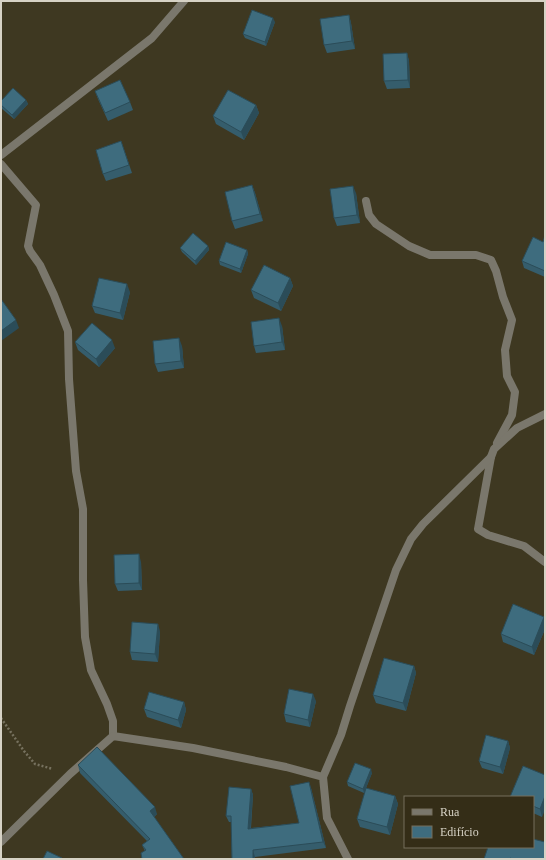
<svg xmlns="http://www.w3.org/2000/svg" width="546" height="860" viewBox="0 0 546 860" font-family="Georgia,serif">
<style>
.lines{fill:none;stroke-linecap:round;stroke-linejoin:round}
.path{stroke:#76715e;stroke-width:2.5;stroke-dasharray:2 2;stroke-linecap:butt}
.street{stroke:#7a776c;stroke-width:8}
.wall{fill:#355d6c}
.shaded-wall{fill:#2b4c58}
.building{fill:#3e6c7e;stroke:#2b4c58}
</style>
<rect width="100%" height="100%" fill="#3e3821"/>
<g class="lines">
<path class="path" d="M1,718L24,751L35,764L53,769"/>
<g class="street">
<path d="M1,155L152,38L184,1"/>
<path d="M1,164L36,205L28,246L30,251L40,265L54,295L68,331L69,379L76,471L83,509V580L85,637L91,670L107,704L113,721V736"/>
<path d="M366,201L369,215L376,224L409,246L430,255H476L491,260L496,271L503,297L512,320L505,350L507,376L515,392L512,415L497,443"/>
<path d="M491,457L478,529L488,535L524,546L545,562"/>
<path d="M323,777L341,735L350,706L396,570L411,539L423,524L491,457L494,449L517,428L545,414"/>
<path d="M1,842L70,774L113,736L193,748L286,767L323,777L327,818L348,859"/>
</g>
</g>
<g class="wall">
<path d="M349,15L351,23L355,49L327,53L324,45Z"/>
<path d="M275,22L266,46L245,38L243,34Z"/>
<path d="M407,53L409,61L410,88L387,89L384,81Z"/>
<path d="M95,91L130,102L133,110L108,121L98,99Z"/>
<path d="M26,100L28,104L14,119L1,108V101Z"/>
<path d="M256,105L259,113L244,140L216,124L213,116Z"/>
<path d="M121,141L132,173L106,181L103,174Z"/>
<path d="M252,185L255,193L263,221L235,229L232,221Z"/>
<path d="M356,193L360,223L337,226L334,218Z"/>
<path d="M545,235V277L524,268L522,261L543,242Z"/>
<path d="M208,246L209,250L196,265L182,252L180,248Z"/>
<path d="M247,250L248,254L241,273L220,265L219,261Z"/>
<path d="M290,278L293,286L281,311L254,298L251,290Z"/>
<path d="M130,292L123,320L95,313L92,306Z"/>
<path d="M282,326L285,350L256,353L254,346Z"/>
<path d="M75,342L115,348L99,367L78,350Z"/>
<path d="M182,346L184,368L158,372L155,364Z"/>
<path d="M141,562L142,590L118,591L115,584Z"/>
<path d="M544,617L545,620V629L534,655L503,642L501,634Z"/>
<path d="M160,631L158,662L132,660L130,652Z"/>
<path d="M414,666L416,673L406,711L376,703L373,695Z"/>
<path d="M316,701L310,727L286,722L284,714Z"/>
<path d="M184,702L186,710L181,728L147,717L144,709Z"/>
<path d="M508,741L510,748L503,774L482,768L479,761Z"/>
<path d="M78,765L157,814L154,817L184,859L145,851L142,845L147,841L80,773Z"/>
<path d="M372,773L366,788L395,796L398,804L390,835L360,827L357,819L366,789L364,793L348,786L347,782Z"/>
<path d="M545,775L542,817L533,813V797Z"/>
<path d="M311,788L326,848L255,857V859H232L231,822H229L226,816L251,789L253,795L251,828L299,823Z"/>
</g>
<g class="shaded-wall">
<path d="M349,15L351,23L355,49L352,41Z"/>
<path d="M273,18L275,22L266,46L265,42Z"/>
<path d="M407,53L409,61L410,88L408,80Z"/>
<path d="M26,100L28,104L14,119L12,115Z"/>
<path d="M256,105L259,113L244,140L241,132Z"/>
<path d="M252,185L255,193L263,221L260,214Z"/>
<path d="M353,186L356,193L360,223L357,215Z"/>
<path d="M208,246L209,250L196,265L195,261Z"/>
<path d="M247,250L248,254L241,273L240,269Z"/>
<path d="M290,278L293,286L281,311L278,303Z"/>
<path d="M127,284L130,292L123,320L120,313Z"/>
<path d="M279,318L282,326L285,350L282,342Z"/>
<path d="M16,320L19,328L1,341V331Z"/>
<path d="M179,338L182,346L184,368L181,361Z"/>
<path d="M112,340L115,348L99,367L96,359Z"/>
<path d="M139,554L141,562L142,590L139,583Z"/>
<path d="M544,617L545,620V629L534,655L532,647Z"/>
<path d="M158,624L160,631L158,662L155,654Z"/>
<path d="M414,666L416,673L406,711L403,703Z"/>
<path d="M313,694L316,701L310,727L308,720Z"/>
<path d="M184,702L186,710L181,728L178,720Z"/>
<path d="M508,741L510,748L503,774L500,767Z"/>
<path d="M371,769L372,773L364,793L363,789Z"/>
<path d="M309,782L311,788L326,848L323,842Z"/>
<path d="M251,789L253,795L250,835L248,829Z"/>
<path d="M395,796L398,804L390,835L387,827Z"/>
<path d="M545,796V810L542,817L540,809Z"/>
<path d="M155,807L157,814L153,819L150,811Z"/>
<path d="M253,850L255,857V859H253Z"/>
</g>
<g class="building">
<path d="M252,10L273,18L265,42L243,34Z"/>
<path d="M349,15L352,41L324,45L320,19Z"/>
<path d="M407,53L408,80L384,81L383,54Z"/>
<path d="M120,80L130,102L105,113L95,91Z"/>
<path d="M13,88L26,100L12,115L1,105V101Z"/>
<path d="M228,90L256,105L241,132L213,116Z"/>
<path d="M121,141L129,165L103,174L96,150Z"/>
<path d="M252,185L260,214L232,221L225,192Z"/>
<path d="M353,186L357,215L334,218L330,189Z"/>
<path d="M193,233L208,246L195,261L180,248Z"/>
<path d="M545,235V271L522,261L533,237L543,242Z"/>
<path d="M226,242L247,250L240,269L219,261Z"/>
<path d="M264,265L290,278L278,303L251,290Z"/>
<path d="M99,278L127,284L120,313L92,306Z"/>
<path d="M1,299L16,320L1,331Z"/>
<path d="M279,318L282,342L254,346L251,322Z"/>
<path d="M92,323L112,340L96,359L75,342Z"/>
<path d="M179,338L181,361L155,364L153,341Z"/>
<path d="M139,554V583L115,584L114,555Z"/>
<path d="M513,604L544,617L532,647L501,634Z"/>
<path d="M132,622L158,624L155,654L130,652Z"/>
<path d="M384,658L414,666L403,703L373,695Z"/>
<path d="M289,689L313,694L308,720L284,714Z"/>
<path d="M149,692L184,702L178,720L144,709Z"/>
<path d="M486,735L508,741L500,767L479,761Z"/>
<path d="M97,747L155,807L150,811L184,859H142L141,853L146,850L142,845L150,839L78,765Z"/>
<path d="M355,763L371,769L363,789L347,782Z"/>
<path d="M523,766L545,775V796L540,809L533,806V797H510Z"/>
<path d="M309,782L323,842L253,850V859H232L231,816H226L229,787L251,789L248,829L299,823L290,786Z"/>
<path d="M366,788L395,796L387,827L357,819Z"/>
<path d="M533,839L545,842V859H512L510,858V859H484L488,847H533Z"/>
<path d="M47,851L62,858V859H43Z"/>
</g>
<rect width="546" height="860" fill="none" stroke="#d6d2c5" stroke-width="4"/>
<rect x="404" y="796" width="130" height="52" fill="#342d17" stroke="#756f5d"/>
<rect x="412" y="809" width="20" height="6" fill="#7a776c" stroke="#756f5d"/>
<text x="440" y="816" font-size="12" fill="#d6d2c5">Rua</text>
<rect x="412" y="826" width="20" height="12" fill="#3e6c7e" stroke="#756f5d"/>
<text x="440" y="836" font-size="12" fill="#d6d2c5">Edifício</text>
</svg>
